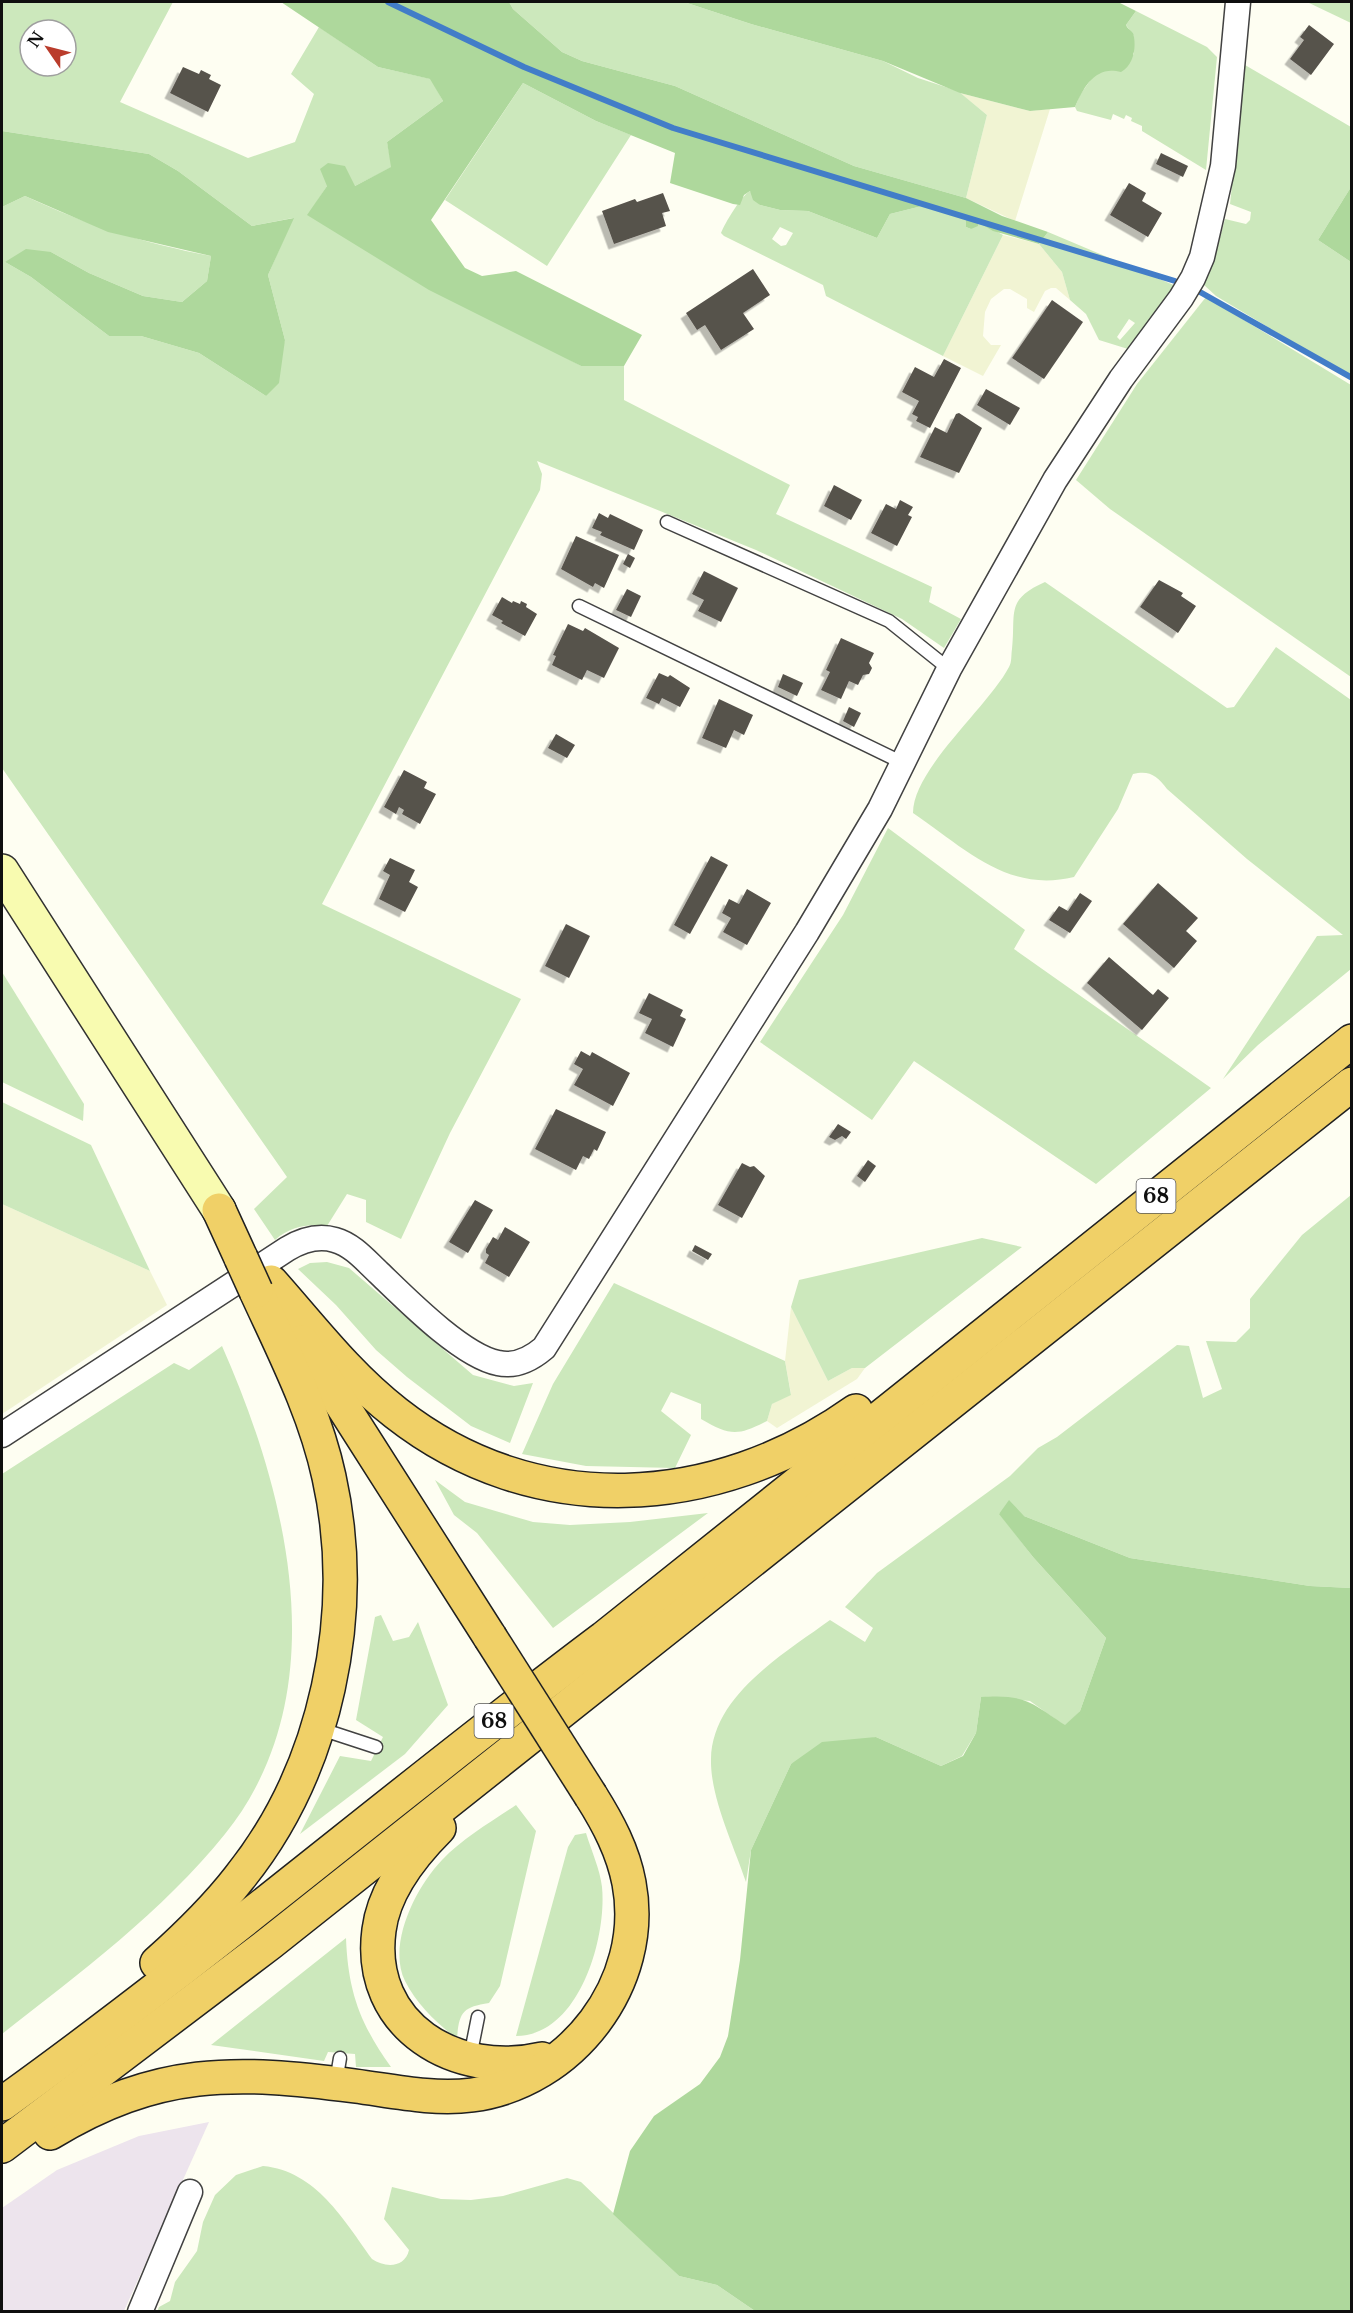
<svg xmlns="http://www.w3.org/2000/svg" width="1353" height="2313" viewBox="0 0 1353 2313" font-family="'Libre Baskerville',serif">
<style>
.industrial{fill:#ede4ed}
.farmland{fill:#f1f4d3}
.green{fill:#cce8bc;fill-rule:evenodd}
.forest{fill:#aed89c}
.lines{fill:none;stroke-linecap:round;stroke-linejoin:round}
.stream{stroke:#427dc8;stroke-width:6}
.building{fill:#57524c;filter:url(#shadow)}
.service-casing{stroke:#424242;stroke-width:15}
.minor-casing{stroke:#424242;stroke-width:27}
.secondary-casing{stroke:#313131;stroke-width:36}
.trunk-casing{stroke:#202020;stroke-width:36}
.service{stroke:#fff;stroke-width:12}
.minor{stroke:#fff;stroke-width:24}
.secondary{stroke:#f8fbb0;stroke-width:33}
.trunk{stroke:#f0d067;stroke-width:33}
.trunk-bridge-casing{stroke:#202020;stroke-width:36;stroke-linecap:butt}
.trunk-bridge{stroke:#f0d067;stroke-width:33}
.labels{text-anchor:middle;stroke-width:6;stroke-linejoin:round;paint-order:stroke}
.shield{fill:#fff;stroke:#575757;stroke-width:1.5}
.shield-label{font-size:20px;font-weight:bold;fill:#0f0f0f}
</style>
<defs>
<filter id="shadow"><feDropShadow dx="-5.5" dy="5.5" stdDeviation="0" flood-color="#0004"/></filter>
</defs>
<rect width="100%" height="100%" fill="#fefef2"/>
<path class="industrial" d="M209,2122L124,2311L2,2312V2208L57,2170L139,2136Z"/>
<g class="farmland">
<path d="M960,93L1030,111L1050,109L1015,221L966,198L987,115Z"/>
<path d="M1003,235L1039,244L1062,272L1070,300L1056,288H1051L1045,291L1034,312L1027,308V299L1010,289H1004L991,299L985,312L983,336L991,345H1001L983,376L943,356Z"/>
<path d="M2,1204L150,1271L167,1305L2,1414Z"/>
<path d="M791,1307L828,1381L852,1368H865L857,1379L777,1428L767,1421L772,1404L791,1394L785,1361Z"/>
</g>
<g class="green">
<path d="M2,2H173L120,102L248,158L295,142L314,94L291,74L319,27L378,67L431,79L443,101L387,142L392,167L355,186H327L308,215L581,366H624V400L790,485L776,514L932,587L929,602L961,619L944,648L902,619L756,550L537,461L542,474L540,490L322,904L521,999L450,1133L401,1239L366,1222V1200L347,1194L327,1226C307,1224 291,1226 275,1240L254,1209L287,1177L2,768V207L25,196C87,225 143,243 211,256L207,281L182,302L143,296L89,273L51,252L5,262L31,277L109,336H141L199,353L266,396L285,340L268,275L293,218L252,226L178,171L149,154L2,131ZM30,30H66V66H30Z"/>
<path d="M509,2H684L751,24L883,61L918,78L958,91L987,115L966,198L854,166L675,86L582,61L562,52L513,9Z"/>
<path d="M1307,2H1351V23Z"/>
<path d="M1136,11L1207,47L1217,57L1206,170L1142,131V126L1131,121L1132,118L1126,115L1124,119L1113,114L1111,120L1077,111L1075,107L1080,95L1094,75L1100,71L1114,70L1134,54V36L1126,25Z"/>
<path d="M1245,65L1351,127V187L1318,240L1351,262V377L1216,296L1203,284L1215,256L1225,219L1246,224L1250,220L1251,212L1230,204Z"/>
<path d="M523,83L596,121L631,135L547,266L445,200Z"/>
<path d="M750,191L760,205L780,210L808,211L877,238L890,214L930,204L973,219L966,227L971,229L977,221L1003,235L943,356L826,296L823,285L724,236L721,233C725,223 741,196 750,191ZM780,227L793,233L786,245L781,246L772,239Z"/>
<path d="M1048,232L1176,286L1128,349L1099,340L1086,314L1070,300L1062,272L1039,244ZM1129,319L1135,323L1120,340L1117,337Z"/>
<path d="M1206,297L1351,385V677L1110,509L1076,480L1137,384Z"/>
<path d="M1045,582L1227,708L1234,707L1276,647L1351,700V969L1258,1045L1223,1079L1317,936L1343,935L1247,859L1167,789C1157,776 1150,770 1133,774L1118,809L1074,877C1007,893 966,849 913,813C913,769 988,707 1009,667C1012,662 1011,655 1012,649C1016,612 1005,600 1045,582Z"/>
<path d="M888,828L1025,930L1014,949L1211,1088L1096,1184L914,1061L872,1120L760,1042L843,915Z"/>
<path d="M2,972L84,1104L83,1121L2,1082Z"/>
<path d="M2,1102L91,1145L150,1271L2,1204Z"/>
<path d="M1351,1195V1588L1310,1586L1130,1558L1024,1516L999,1513L1033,1557L1106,1638L1080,1711L1065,1726L1030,1701L981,1697L976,1733L962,1756L941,1766L876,1737L791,1764L751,1850L746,1882C734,1846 710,1797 711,1759C712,1695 785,1653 830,1620L865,1642L873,1628L845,1607L877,1573L1010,1476L1038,1448L1057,1437L1177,1345L1189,1346L1203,1398L1222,1389L1206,1341L1236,1342L1250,1328V1299L1302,1235Z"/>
<path d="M982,1238L1022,1247L865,1368H852L828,1381L791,1307L799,1280Z"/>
<path d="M327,1262L349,1268L473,1375L514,1386L533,1383L510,1443L471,1426L407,1377L376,1350L336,1305L298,1269L310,1263Z"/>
<path d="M614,1283L785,1361L791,1395L772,1404L767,1421C738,1436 730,1436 701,1419V1404L671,1392L661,1411L691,1435L675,1468L586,1466L522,1454L553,1384Z"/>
<path d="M222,1346C288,1495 338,1693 225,1834C162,1912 80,1973 2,2034V1474L174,1363L189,1370Z"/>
<path d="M435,1480L465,1502L533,1522L570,1525L630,1522L708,1513L553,1628L477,1533L454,1515Z"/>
<path d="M381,1615L393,1641L409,1637L418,1622L448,1705L405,1754L300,1834L340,1756L371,1761L383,1737L356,1720L375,1617Z"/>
<path d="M516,1805L536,1831L500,1986L489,2003C462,2007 459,2013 457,2039C437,2023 417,2005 405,1981C387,1944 416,1887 442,1860C463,1838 491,1822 516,1805Z"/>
<path d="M586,1833C591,1850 600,1869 602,1887C607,1938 579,2036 516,2036L568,1847L575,1835Z"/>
<path d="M346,1938C348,1991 360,2024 391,2067H356L355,2054L328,2052L324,2061L211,2045Z"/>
<path d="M263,2166C316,2171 344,2220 372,2259C385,2268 405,2268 409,2250L384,2219L392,2187L441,2199L471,2200L503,2196L567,2178L581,2182L679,2276L717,2285L755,2311L157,2312L159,2307L170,2301L175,2282L197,2251L203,2222L215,2195L236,2175Z"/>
</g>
<g class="forest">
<path d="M281,2H509L513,9L562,52L582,61L675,86L854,166L966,198L1002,216L1048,232L1039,244L993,231L978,222V226L971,229L966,227V219L969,217L930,204L890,214L877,238L808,211L780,210L760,205L753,200L750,191L744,195L740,205L733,204L670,183L675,153L596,121L523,83L431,220L465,268L482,276L516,271L642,335L624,366H581L429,290L307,215L327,186L320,169L328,163L345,166L355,186L391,167L387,142L443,101L430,79L378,67Z"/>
<path d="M684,2H1118L1136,11L1126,25C1128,30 1134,31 1134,37C1136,50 1133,65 1121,72C1096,65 1084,86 1075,107L1030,111L960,93L883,61L751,24Z"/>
<path d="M2,131L149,154L178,171L252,226L294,218L268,275L285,340L279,383L266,396L199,353L141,336H109L31,277L5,262L26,249L51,252L89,273L143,296L182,302L207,281L211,256L108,232L25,196L2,207Z"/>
<path d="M1351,187V262L1318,240Z"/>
<path d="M1009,1500L1024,1516L1130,1558L1310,1586L1351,1588V2311H755L717,2285L679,2276L613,2214L630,2151L654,2116L700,2084L720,2057L728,2036L740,1960L751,1850L791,1764L822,1742L876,1737L941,1766L963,1756L976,1733L981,1697C1024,1694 1031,1702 1065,1725L1080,1711L1106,1638L1033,1557L999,1514Z"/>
</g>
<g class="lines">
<g class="stream">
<path d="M388,2L524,67L673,128L1175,281"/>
<path d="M1200,292L1352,378"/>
</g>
</g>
<g class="building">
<path d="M1309,25L1334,44L1311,75L1290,59L1304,40L1300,37Z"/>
<path d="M183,67L199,74L201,70L211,75L209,79L221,85L208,112L170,93Z"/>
<path d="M1161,153L1188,166L1183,177L1156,164Z"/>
<path d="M1129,183L1146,193L1142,201L1162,213L1148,237L1110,215Z"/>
<path d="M663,193L670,211L662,213L666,226L614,244L602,211L635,199L637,202Z"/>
<path d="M753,269L770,295L743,313L754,329L721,350L705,325L697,330L686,313Z"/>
<path d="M1052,300L1083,322L1044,379L1012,358Z"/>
<path d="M944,359L961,368L930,428L916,421L918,417L912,414L919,401L902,392L915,367L934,377Z"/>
<path d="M986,389L1020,408L1010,425L977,405Z"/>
<path d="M959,413L982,428L959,473L920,457L935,427L947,433L956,414Z"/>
<path d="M834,485L862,500L851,520L824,506Z"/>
<path d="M900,500L913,507L908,515L912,517L897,546L871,533L886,504L896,509Z"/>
<path d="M599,513L608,518L610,514L643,530L634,550L600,535L602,532L592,528Z"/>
<path d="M576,536L619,555L604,588L595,583L593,587L561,569Z"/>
<path d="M628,554L635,558L630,568L623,564Z"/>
<path d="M704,571L738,588L721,622L698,611L704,600L692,594Z"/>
<path d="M1159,580L1183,593L1181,596L1196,606L1178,633L1140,607Z"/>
<path d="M627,589L641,596L631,617L616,610Z"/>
<path d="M502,597L512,603L513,601L520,604L521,601L527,604L526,607L537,614L525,636L501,623L503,621L492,615Z"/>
<path d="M568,624L583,631L585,628L619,648L604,678L587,670L582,680L552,665L556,656L553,655Z"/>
<path d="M841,638L874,653L869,663L872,668L869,674L863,675L858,685L849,681L841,699L821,690L830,672L826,670Z"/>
<path d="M659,673L668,677L670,675L690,688L680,707L662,698L659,704L646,698Z"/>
<path d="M783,674L803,683L797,696L778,687Z"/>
<path d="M719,699L753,715L744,735L734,730L726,748L702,738Z"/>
<path d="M849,707L861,713L854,727L843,721Z"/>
<path d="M556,734L575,745L567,758L548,748Z"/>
<path d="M404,770L427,782L424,788L436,794L420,824L402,814L404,810L399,807L396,814L384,807Z"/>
<path d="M711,856L728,865L690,934L674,925Z"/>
<path d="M390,858L415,870L409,882L418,887L405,912L379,899L390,875L383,871Z"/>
<path d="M1158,883L1198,918L1186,931L1197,941L1174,968L1123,924Z"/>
<path d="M747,889L771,903L747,945L723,932L731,918L722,913L729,899L739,904Z"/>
<path d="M1080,893L1092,901L1070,933L1049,920L1059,906L1068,911Z"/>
<path d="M566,924L590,936L569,978L545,966Z"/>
<path d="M1109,957L1153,995L1158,989L1169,998L1142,1030L1087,983Z"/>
<path d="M649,993L683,1010L680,1016L686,1019L673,1047L645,1033L652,1019L639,1013Z"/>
<path d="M581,1051L590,1056L592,1052L630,1073L613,1106L574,1085L583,1069L574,1064Z"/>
<path d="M556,1109L606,1132L597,1151L594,1149L589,1159L583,1156L576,1170L535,1149Z"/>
<path d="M838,1124L851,1132L846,1139L842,1136L835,1140L829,1137Z"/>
<path d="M868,1160L876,1166L865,1182L857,1176Z"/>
<path d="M742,1163L750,1167L754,1166L765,1176L742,1218L718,1205Z"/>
<path d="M475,1200L493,1210L468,1253L449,1242Z"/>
<path d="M505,1227L530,1242L509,1277L485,1263L489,1255L486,1253V1249L493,1237L498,1240Z"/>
<path d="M695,1245L712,1254L708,1260L692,1251Z"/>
</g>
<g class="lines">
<defs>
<g id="service">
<path d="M667,522L889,621L949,669"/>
<path d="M579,606L903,763"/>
<path d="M318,1728L376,1747"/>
<path d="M470,2057L478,2017"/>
<path d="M336,2082L340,2058"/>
</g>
<g id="minor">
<path d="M2,1435L287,1249C302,1240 318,1235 335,1240C353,1245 366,1261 379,1273C406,1299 462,1356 498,1363C515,1367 531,1359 544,1348L807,932L880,809L949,669L1055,480L1121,379L1181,298L1193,278L1202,257L1223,166L1238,2"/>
<path d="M140,2312L190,2192"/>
</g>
<path id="secondary" d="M2,871L219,1210"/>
<g id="trunk">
<path d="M219,1210L241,1258"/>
<path d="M271,1282C311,1327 348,1376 396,1413C535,1522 715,1511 856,1411"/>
<path d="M302,1342L490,1637"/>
<path d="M439,1828C412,1855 384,1890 379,1930C366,2027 457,2079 542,2059"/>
<path d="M157,1963C186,1937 215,1909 239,1878C327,1769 359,1613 329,1477C315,1412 284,1352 256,1291"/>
<path d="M2,2104C208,1956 401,1790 604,1638L1352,1041"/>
<path d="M50,2133C157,2068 235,2070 355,2086C393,2091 433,2100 472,2095C571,2082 648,1983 629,1883C623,1851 608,1823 591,1796"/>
<path d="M2,2146L270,1943L1352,1084"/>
</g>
</defs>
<use href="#service" class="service-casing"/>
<use href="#minor" class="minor-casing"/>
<use href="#secondary" class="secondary-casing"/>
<use href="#trunk" class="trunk-casing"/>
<use href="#service" class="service"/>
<use href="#minor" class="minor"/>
<use href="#secondary" class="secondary"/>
<use href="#trunk" class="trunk"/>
<defs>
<g id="trunk-bridge">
<path d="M241,1258L256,1291"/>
<path d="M490,1637L591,1796"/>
</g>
</defs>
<use href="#trunk-bridge" class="trunk-bridge-casing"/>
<use href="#trunk-bridge" class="trunk-bridge"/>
</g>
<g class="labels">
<g class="shield">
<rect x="1136.5" y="1179" width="39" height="34" rx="4.5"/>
<rect x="474.5" y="1704" width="39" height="34" rx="4.5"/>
</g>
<g class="shield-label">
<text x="1156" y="1203">68</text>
<text x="494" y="1728">68</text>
</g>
</g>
<rect width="1353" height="2313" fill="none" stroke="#0f0f0f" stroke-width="6"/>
<g transform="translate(48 48) rotate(305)"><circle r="28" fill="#ffffff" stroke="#9f9f9f" stroke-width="1.5"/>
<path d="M0-4.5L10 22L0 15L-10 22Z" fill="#ba3c2c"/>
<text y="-9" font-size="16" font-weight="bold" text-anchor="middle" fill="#0f0f0f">N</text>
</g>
</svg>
